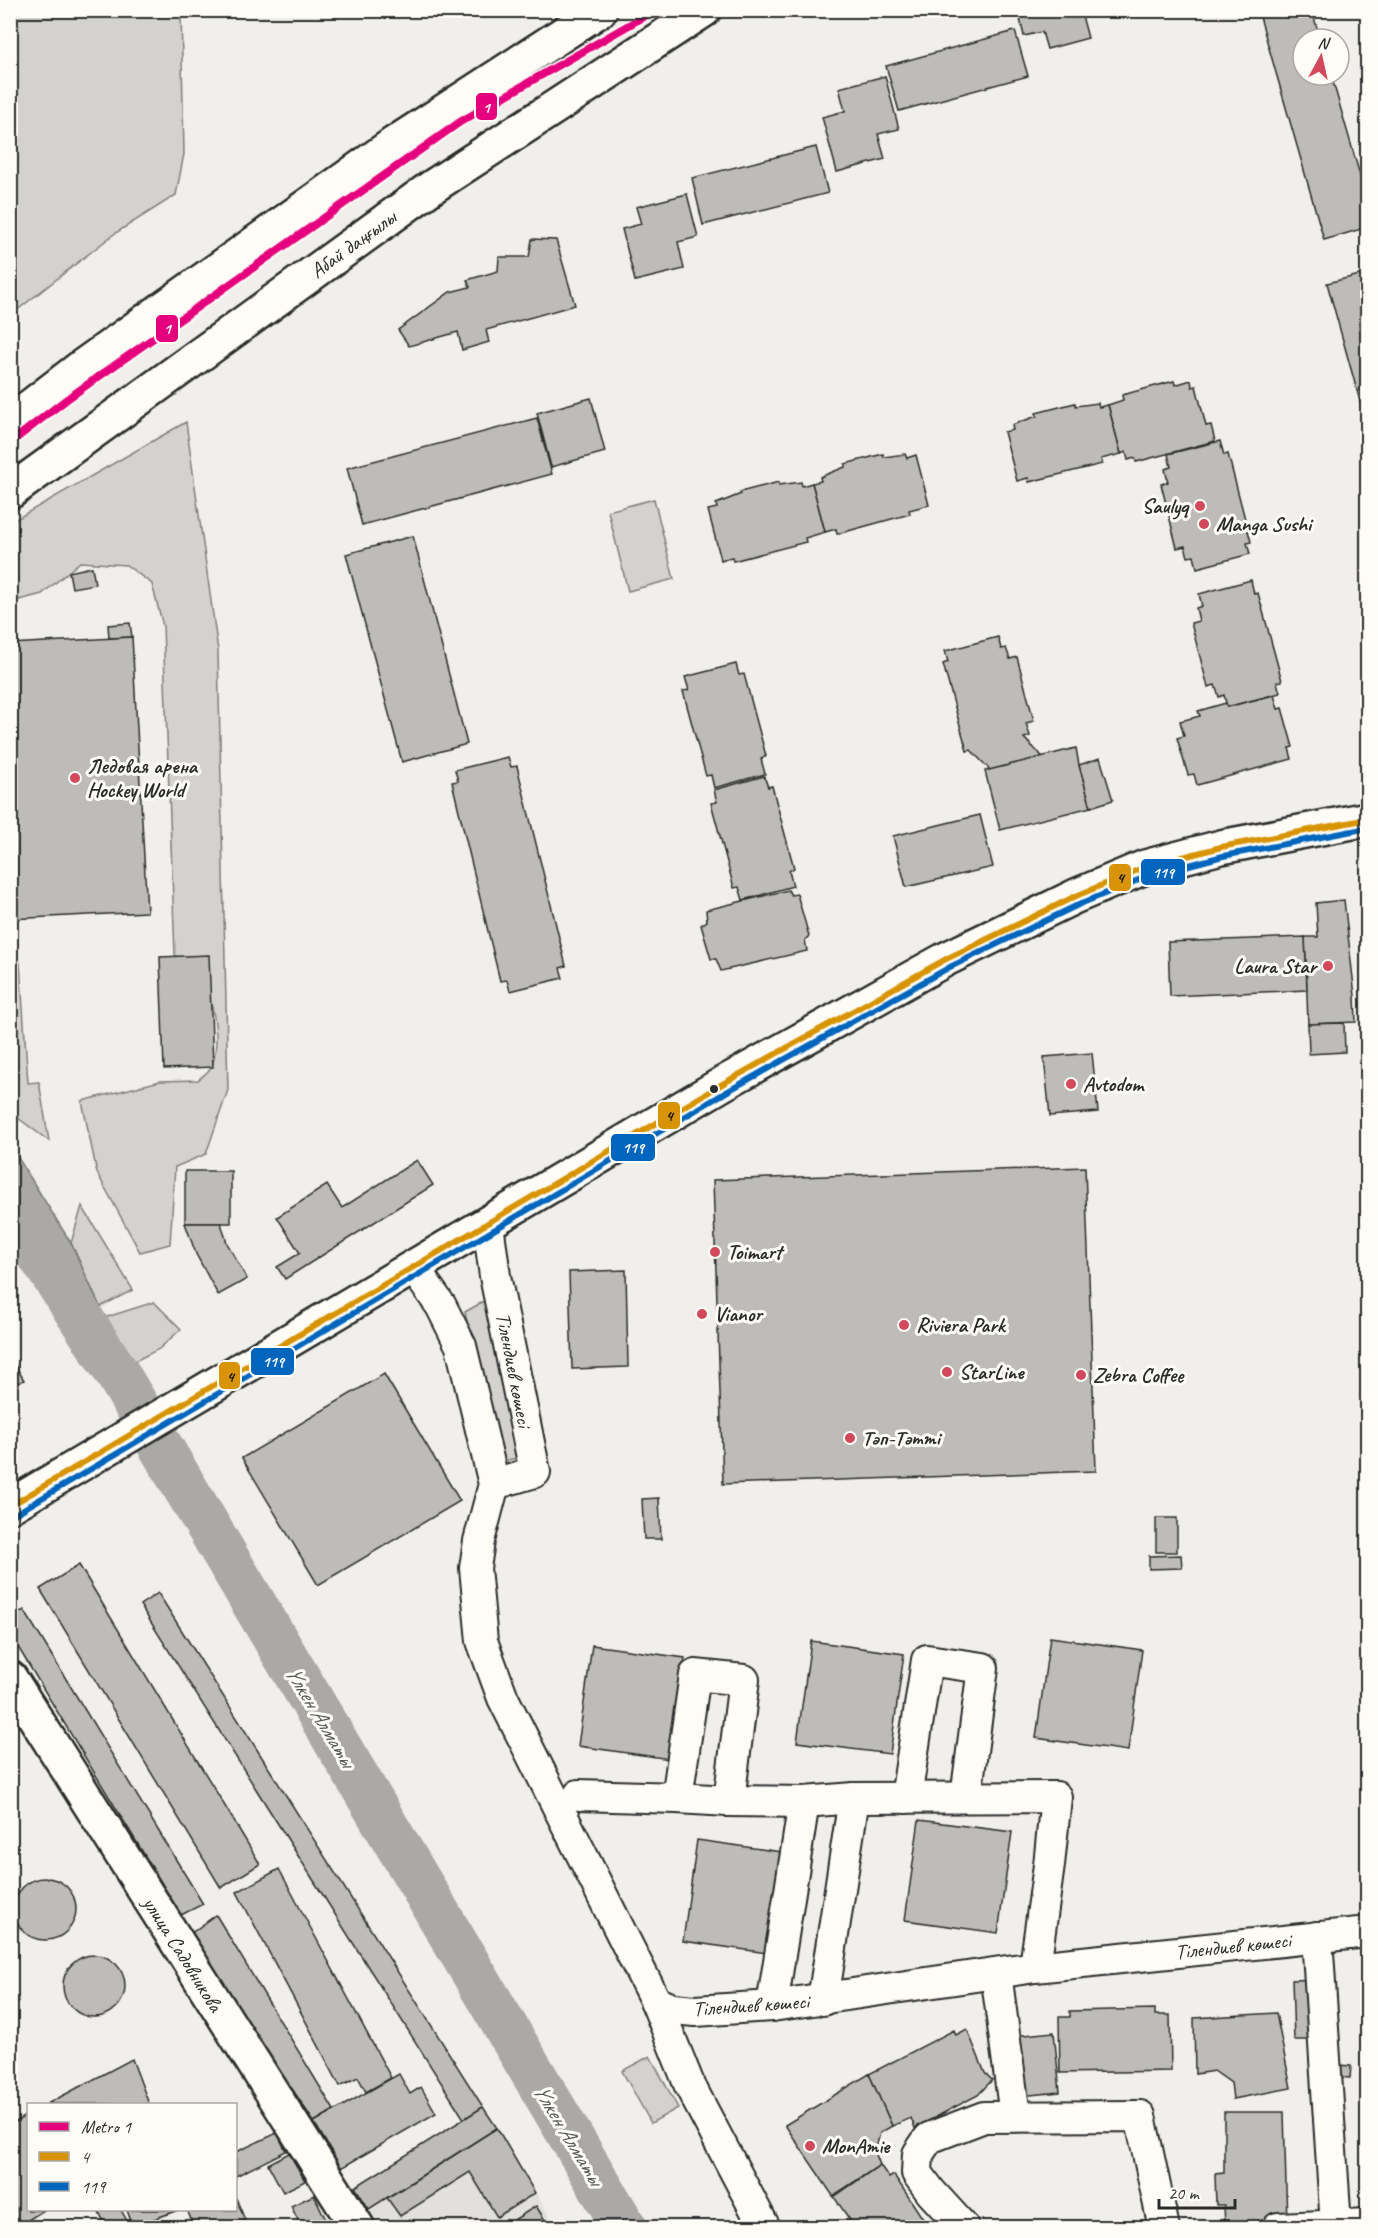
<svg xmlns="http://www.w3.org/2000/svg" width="1378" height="2238" viewBox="0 0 1378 2238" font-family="Caveat,sans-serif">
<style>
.built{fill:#e1e0dc}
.green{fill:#d3d2cf;stroke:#7f7e7d;stroke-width:1.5}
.water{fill:#aaa9a7;stroke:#777775;stroke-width:1.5}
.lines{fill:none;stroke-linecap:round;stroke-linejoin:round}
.river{stroke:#aaa9a7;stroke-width:45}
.building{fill:#bdbcb8;stroke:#2b2b2b;stroke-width:1.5}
.street-casing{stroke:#2b2b2b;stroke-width:34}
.secondary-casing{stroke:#2b2b2b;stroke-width:38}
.street{stroke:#fdfcf7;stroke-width:30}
.secondary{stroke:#fdfcf7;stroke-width:33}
.bus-1-casing{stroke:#fdfcf7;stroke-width:10}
.bus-2-casing{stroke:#fdfcf7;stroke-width:10}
.bus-1{stroke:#d89406;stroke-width:6}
.bus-2{stroke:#0065bd;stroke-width:6}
.metro-1-casing{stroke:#fdfcf7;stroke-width:12}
.metro-1{stroke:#e5007d;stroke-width:8}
.poi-dot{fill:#d1495b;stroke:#fdfcf7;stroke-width:2}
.bus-dot{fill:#2b2b2b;stroke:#fdfcf7;stroke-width:2}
.labels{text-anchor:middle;stroke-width:6;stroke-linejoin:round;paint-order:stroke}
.street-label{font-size:21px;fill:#2b2b2b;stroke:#fdfcf7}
.poi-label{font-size:21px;font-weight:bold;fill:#2b2b2b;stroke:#fdfcf7;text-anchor:start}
.water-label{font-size:22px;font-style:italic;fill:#575756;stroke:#fdfcf7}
.line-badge{stroke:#fdfcf7;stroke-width:2}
.badge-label{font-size:16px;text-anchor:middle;font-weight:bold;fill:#fff}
.pale-badge-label{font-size:16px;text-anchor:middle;font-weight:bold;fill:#111}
</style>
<rect width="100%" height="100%" fill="#f0efeb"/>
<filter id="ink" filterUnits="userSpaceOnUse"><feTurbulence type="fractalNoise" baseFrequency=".0167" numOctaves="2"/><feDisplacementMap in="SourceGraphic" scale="12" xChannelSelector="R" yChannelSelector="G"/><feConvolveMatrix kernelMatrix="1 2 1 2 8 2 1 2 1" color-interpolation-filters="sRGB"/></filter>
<g filter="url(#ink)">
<path class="built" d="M497,2128L556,2227H381L369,2209Z"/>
<g class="green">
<path d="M11,10L181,11L184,154L176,195L114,234L11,315Z"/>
<path d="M186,422L218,651L228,1090L206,1154L175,1167L170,1244L140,1252L97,1173L82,1101L160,1081L198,1080C202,1076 209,1072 211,1067C216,1059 216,1044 216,1035C214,999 204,978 175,955L163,626L152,584L126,565L80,562L42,594L11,602V522Z"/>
<path d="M654,499L674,579L628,591L608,511Z"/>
<path d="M10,944L20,963L28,1083L39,1082L49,1141L18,1118L11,1107Z"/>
<path d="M82,1206L133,1290L100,1307L71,1243Z"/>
<path d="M488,1299L522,1457L498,1462L465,1312Z"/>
<path d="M154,1302L181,1329L159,1349L133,1362L110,1329L104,1318Z"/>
<path d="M650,2056L678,2108L651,2123L622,2071Z"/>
</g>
<path class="water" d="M10,1145L71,1243L110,1329L77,1349L11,1240Z"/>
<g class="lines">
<path class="river" d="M10,1210L117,1373L625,2228"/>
</g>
<g class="building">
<path d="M1018,10H1088L1081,12L1088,38L1047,49L1042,32L1024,36Z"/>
<path d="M1258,10H1312L1320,39H1303V75H1331L1368,203V227L1324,240Z"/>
<path d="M1015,31L1028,76L899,111L886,66Z"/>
<path d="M885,76L899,129L878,134L885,159L837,172L822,117L845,111L839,88Z"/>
<path d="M816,147L828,193L703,225L692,178Z"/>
<path d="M687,194L698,237L678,242L684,269L635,281L622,229L641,224L636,207Z"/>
<path d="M532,239L556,240L575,305L486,330L489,342L462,350L458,332L409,346L398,330L450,292L470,287L467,280L498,271L499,257H529Z"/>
<path d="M1368,273V430L1327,283Z"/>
<path d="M1191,380L1192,387L1196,386L1206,426L1211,425L1215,441L1136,462L1135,458L1128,460L1126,452L1121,454L1108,405L1123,400L1122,395L1174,381L1175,385Z"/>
<path d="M591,398L605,452L551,467L537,413Z"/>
<path d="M1075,403L1076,406L1098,403L1099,407L1108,405L1121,454L1101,459L1102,464L1029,482L1028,478L1017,481L1004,432L1013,430L1012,425L1037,416L1036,413Z"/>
<path d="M537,418L552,474L362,525L347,468Z"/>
<path d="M1220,441L1224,455L1228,454L1251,542L1247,543L1250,554L1197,568L1194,556L1188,557L1185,546L1177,548L1161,484L1168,482L1165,469L1171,467L1168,454Z"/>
<path d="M883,454L884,457L905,454L907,458L916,455L929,505L909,510L910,514L837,534L836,529L825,532L812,483L821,481L820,477L845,467V464Z"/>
<path d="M779,482V485L801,482L802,486L812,483L825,532L805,538L806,542L733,561L732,557L721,560L708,510L717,508L716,504L741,494L740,492Z"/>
<path d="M413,536L467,744L402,762L346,554Z"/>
<path d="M92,567L95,584L72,588L69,572Z"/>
<path d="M1251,580L1254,594L1258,593L1282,681L1277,682L1280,693L1227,707L1224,695L1219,697L1215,685L1208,687L1191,623L1199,621L1196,608L1202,606L1199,594Z"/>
<path d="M130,623L132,637L109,638L108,625Z"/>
<path d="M132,637L147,912L10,919V644Z"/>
<path d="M998,637L1001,649L1006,648L1010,659L1017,657L1034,721L1026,723L1030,736L1024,738L1043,757L990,770L971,750L967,751L943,664L948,662L945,651Z"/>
<path d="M736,664L739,675L744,674L766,756L761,759L765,774L714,788L711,775L706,776L683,691L689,690L685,677Z"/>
<path d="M1274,695L1278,709L1282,708L1293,747L1289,748L1292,759L1197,785L1194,774L1188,775L1177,738L1184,736L1180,721L1200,716L1198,711L1226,703L1227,707Z"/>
<path d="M1076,748L1079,765L1091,807L1000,830L985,771Z"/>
<path d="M508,757L511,767L517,766L566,966L560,968L563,978L510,991L507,980L500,981L452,782L458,781L455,770Z"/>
<path d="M1100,758L1113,800L1091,807L1079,765Z"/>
<path d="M764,776L768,787L772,786L794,868L789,871L793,886L743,900L739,887L734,888L711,803L717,802L714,790Z"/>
<path d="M980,815L993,867L906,887L893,836Z"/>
<path d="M788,890L791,895L797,894L809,936L805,940L807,951L721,971L716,959H711L701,925L707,921L706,910Z"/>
<path d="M1344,900L1355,996L1356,1022L1308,1024L1305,937H1318L1316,903Z"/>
<path d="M1305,937L1307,990L1170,996L1168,942Z"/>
<path d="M209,955L213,1067L164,1069L160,957Z"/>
<path d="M1344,1023L1345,1052L1309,1054L1308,1024Z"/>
<path d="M1092,1053L1098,1112L1050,1116L1044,1057Z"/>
<path d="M417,1160L433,1185L285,1279L277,1267L300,1253L277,1217L327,1185L342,1208Z"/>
<path d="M1085,1167L1096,1471L723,1484L713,1180Z"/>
<rect x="185" y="1171" width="46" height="52"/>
<path d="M185,1223H221L227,1243L247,1279L218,1295L196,1254Z"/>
<path d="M626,1270L628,1367L572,1369L569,1272Z"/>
<path d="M10,1357L24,1380L10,1388Z"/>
<path d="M384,1374L460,1501L318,1585L242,1458Z"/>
<path d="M659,1498L661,1539H644L642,1499Z"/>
<rect x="1156" y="1518" width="21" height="34"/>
<path d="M1181,1555L1182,1568L1149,1569V1556Z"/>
<path d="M79,1565L260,1864L221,1888L40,1589Z"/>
<path d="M158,1593L483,2107L464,2119L140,1605Z"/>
<path d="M24,1610L203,1904L181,1915L10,1634V1617Z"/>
<path d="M1050,1637L1142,1650L1128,1751L1036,1738Z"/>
<path d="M811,1641L904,1654L890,1754L797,1742Z"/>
<path d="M592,1645L685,1658L670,1759L578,1746Z"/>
<path d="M919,1820L1012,1832L998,1933L905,1920Z"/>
<path d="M697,1840L789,1853L775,1954L683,1941Z"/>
<path d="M279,1869L391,2078L366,2092L358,2077L340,2086L237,1892Z"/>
<circle cx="45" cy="1909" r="31"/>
<path d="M216,1915L334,2110L314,2122L190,1934Z"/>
<circle cx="94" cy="1986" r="31"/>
<path d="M1321,1979V2040H1294L1292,1980Z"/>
<path d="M1155,2009V2015H1170L1171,2071L1060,2073L1059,2017H1070V2011Z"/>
<path d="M1276,2013L1291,2088L1233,2099L1231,2083L1214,2071L1195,2074L1194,2018Z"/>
<path d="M967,2029L985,2073L992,2080L978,2095L915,2128L911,2118L892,2126L869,2074L954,2030L956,2035Z"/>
<path d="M1054,2032L1060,2092L1020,2096L1014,2036Z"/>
<path d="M132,2059L149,2104H47Z"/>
<path d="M1337,2065L1351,2066L1350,2078L1336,2077Z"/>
<path d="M399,2074L410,2094L421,2087L436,2113L341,2168L314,2122Z"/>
<path d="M869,2074L892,2126L880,2133L875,2152L880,2165L833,2196L785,2125Z"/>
<path d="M483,2107L497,2128L369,2209L355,2187Z"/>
<path d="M1224,2112H1284L1287,2224L1225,2226L1224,2205H1216L1215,2174L1224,2173Z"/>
<path d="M28,2114V2210H44L17,2227L10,2216V2126Z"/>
<path d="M497,2128L535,2193L497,2217L470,2172L400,2216L387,2198Z"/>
<path d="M277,2133L286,2151L236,2176V2152Z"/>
<path d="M289,2153L305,2181L283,2192L268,2164Z"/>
<path d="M880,2165L889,2178L894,2175L929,2228H845L843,2224L850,2220L834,2197Z"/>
<path d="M314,2195L330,2228H302L291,2206Z"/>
<path d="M236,2198L245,2220L228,2228H195L187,2210H236Z"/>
<path d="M536,2206L550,2228H501Z"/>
<path d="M98,2210H121L131,2228H107Z"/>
<path d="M127,2210H178L133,2227Z"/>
</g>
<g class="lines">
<defs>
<g id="street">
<path d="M488,1224L495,1276L535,1472L494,1484"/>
<path d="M414,1268L441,1306L461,1346L494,1484L479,1541L475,1568L482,1641L503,1698L656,2002L673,2009L695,2011L772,2006L1035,1967L1368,1932"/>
<path d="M579,1795L677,1798L695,1675L744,1680L729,1801L804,1802L854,1798"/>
<path d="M677,1798L729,1801"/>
<path d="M906,1798L927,1660L983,1668L966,1797"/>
<path d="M1317,1937L1336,2226"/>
<path d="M996,1973L1015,2116"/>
<path d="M823,2000L854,1798L1056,1797L1049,1865L1035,1967"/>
<path d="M656,2002L689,2084L765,2228"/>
<path d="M772,2006L804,1802"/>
<path d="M964,2228L931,2192L917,2173L918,2154L929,2138L984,2117L1140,2116L1164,2228"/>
<path d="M1278,2228L1368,2224"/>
</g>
<g id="secondary">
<path d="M10,422L80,368L395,143L600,10"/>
<path d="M10,492L432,187L704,10"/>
<path d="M10,1506L724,1083L946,959L1076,896L1145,867L1221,847L1368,819"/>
<path d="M10,1678L358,2228"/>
</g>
</defs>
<use href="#street" class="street-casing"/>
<use href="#secondary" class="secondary-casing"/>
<use href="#street" class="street"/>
<use href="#secondary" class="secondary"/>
<defs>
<path id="bus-1" d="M10,1506L724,1083L946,959L1076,896L1145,867L1221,847L1368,819"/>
<path id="bus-2" d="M15,1514L728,1091L950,967L1080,904L1148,876L1223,856L1368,828"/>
</defs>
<use href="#bus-1" class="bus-1-casing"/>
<use href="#bus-2" class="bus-2-casing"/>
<use href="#bus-1" class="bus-1"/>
<use href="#bus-2" class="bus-2"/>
<defs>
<path id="metro-1" d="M10,443L67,399L460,122L655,10"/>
</defs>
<use href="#metro-1" class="metro-1-casing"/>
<use href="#metro-1" class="metro-1"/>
</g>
</g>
<g class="poi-dot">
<circle cx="1200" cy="506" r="6"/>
<circle cx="1204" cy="524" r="6"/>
<circle cx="75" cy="778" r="6"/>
<circle cx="1328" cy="966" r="6"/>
<circle cx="1071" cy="1084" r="6"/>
<circle cx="715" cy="1252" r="6"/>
<circle cx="702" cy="1314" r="6"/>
<circle cx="904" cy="1325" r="6"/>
<circle cx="947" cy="1372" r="6"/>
<circle cx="1081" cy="1375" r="6"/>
<circle cx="850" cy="1438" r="6"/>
<circle cx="810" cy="2146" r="6"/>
</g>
<circle class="bus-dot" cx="714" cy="1089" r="5"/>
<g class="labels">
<g class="street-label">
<text transform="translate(353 244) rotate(-36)" y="7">Абай даңғылы</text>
<text transform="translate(514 1370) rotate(79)" y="7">Тілендиев көшесі</text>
<text transform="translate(1233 1946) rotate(-6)" y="7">Тілендиев көшесі</text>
<text transform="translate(183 1954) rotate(58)" y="7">улица Садовникова</text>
<text transform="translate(751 2005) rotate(-4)" y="7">Тілендиев көшесі</text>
</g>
<g class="poi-label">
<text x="1188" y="513" text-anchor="end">Saulyq</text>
<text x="1216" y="531">Manga Sushi</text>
<text x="87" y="773">Ледовая арена<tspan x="87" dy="24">Hockey World</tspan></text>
<text x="1316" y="973" text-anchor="end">Laura Star</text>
<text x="1083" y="1091">Avtodom</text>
<text x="727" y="1259">Toimart</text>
<text x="714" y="1321">Vianor</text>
<text x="916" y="1332">Riviera Park</text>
<text x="959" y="1379">StarLine</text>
<text x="1093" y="1382">Zebra Coffee</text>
<text x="862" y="1445">Тәп-Тәтті</text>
<text x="822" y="2153">MonAmie</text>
</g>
<g class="water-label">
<text transform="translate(321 1716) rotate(59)" y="8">Үлкен Алматы</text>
<text transform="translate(569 2134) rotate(59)" y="8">Үлкен Алматы</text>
</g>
</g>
<g class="line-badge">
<rect x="475" y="92" width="23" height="29" rx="6" fill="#e5007d"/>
<rect x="155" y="314" width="24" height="29" rx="6" fill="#e5007d"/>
<rect x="1140" y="858" width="46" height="28" rx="6" fill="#0065bd"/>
<rect x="1108" y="863" width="24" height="29" rx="6" fill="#d89406"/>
<rect x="657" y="1101" width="24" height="29" rx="6" fill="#d89406"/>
<rect x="610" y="1133" width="46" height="29" rx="6" fill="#0065bd"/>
<rect x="250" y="1347" width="45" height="29" rx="6" fill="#0065bd"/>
<rect x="218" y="1361" width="23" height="29" rx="6" fill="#d89406"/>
</g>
<g class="badge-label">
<text x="486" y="113">1</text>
<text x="167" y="334">1</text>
<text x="1163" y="878">119</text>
<text x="633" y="1153">119</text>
<text x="273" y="1367">119</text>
</g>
<g class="pale-badge-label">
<text x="1120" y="883">4</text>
<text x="669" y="1121">4</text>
<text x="230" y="1382">4</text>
</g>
<rect width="1378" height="2238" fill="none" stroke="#fdfcf7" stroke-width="36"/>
<rect x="18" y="18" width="1342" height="2202" fill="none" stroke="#2b2b2b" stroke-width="2" filter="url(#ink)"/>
<rect x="27" y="2103" width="210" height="108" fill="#fdfcf7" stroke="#a9a8a5" stroke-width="1.5"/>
<rect x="39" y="2122" width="30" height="9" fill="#e5007d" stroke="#a9a8a5" stroke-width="1.5"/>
<text x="81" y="2133" font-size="18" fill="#2b2b2b">Metro 1</text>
<rect x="39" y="2152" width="30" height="9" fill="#d89406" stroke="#a9a8a5" stroke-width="1.5"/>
<text x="81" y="2163" font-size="18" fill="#2b2b2b">4</text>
<rect x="39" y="2182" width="30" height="9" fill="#0065bd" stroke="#a9a8a5" stroke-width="1.5"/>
<text x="81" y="2193" font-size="18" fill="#2b2b2b">119</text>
<g transform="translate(1321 57) rotate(8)"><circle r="28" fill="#fdfcf7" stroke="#a9a8a5" stroke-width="1.5"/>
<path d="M0-4.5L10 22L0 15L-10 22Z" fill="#d1495b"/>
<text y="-9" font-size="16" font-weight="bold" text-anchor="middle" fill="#2b2b2b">N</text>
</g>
<path d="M1159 2199v9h76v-9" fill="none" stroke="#2b2b2b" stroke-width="3"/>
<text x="1168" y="2199" font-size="18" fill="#2b2b2b" stroke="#fdfcf7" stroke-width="4.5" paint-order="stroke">20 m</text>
</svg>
